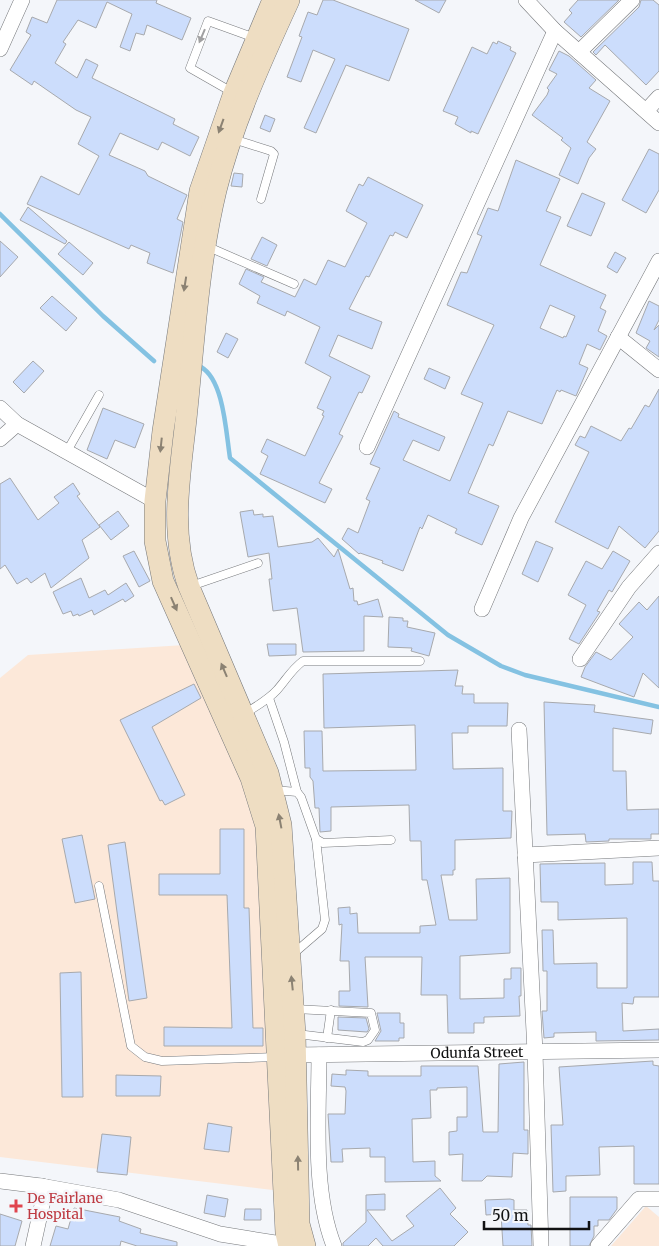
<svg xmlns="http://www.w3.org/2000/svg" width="659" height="1246" viewBox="0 0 659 1246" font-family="Merriweather,serif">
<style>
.education{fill:#fce8d9}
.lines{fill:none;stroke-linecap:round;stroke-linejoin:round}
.stream{stroke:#84c2e2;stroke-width:4.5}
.building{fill:#ccddfc;stroke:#a7a9ad;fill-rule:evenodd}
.service-casing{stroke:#76787b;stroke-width:9}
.minor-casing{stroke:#76787b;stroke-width:16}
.secondary-casing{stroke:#76787b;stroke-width:22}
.service{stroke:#fff;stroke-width:8}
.minor{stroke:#fff;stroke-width:15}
.secondary{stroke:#eeddc2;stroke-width:21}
.oneway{fill:#a0a0a1}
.oneway2{fill:#8b8273}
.health-dot{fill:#e0444e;stroke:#f4f6fa;stroke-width:2}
.labels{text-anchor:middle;stroke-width:5;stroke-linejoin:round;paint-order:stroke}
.street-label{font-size:14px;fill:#111213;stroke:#f4f6fa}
.health-label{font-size:14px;fill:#be3a42;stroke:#f4f6fa;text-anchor:start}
</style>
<rect width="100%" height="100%" fill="#f4f6fa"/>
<g class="education">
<path d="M200,644L262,769L289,1192L0,1157V678L28,655Z"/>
<path d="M646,1206L659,1217V1246H611Z"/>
</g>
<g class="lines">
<g class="stream">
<path d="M0,214L103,316L154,361"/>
<path d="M201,367C224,380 226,433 230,458L448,635L501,666L525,675L659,707"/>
</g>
</g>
<g class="building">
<path d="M57,0H157L156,3L191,18L182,40L147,25L144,35L136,33L130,51L120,47L132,14L107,2L96,28L78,20L63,42L66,44L55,63L77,78L86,59L98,65L92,78L175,119L173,124L199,137L190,156L162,142L158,150L120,133L109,155L145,171L148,176L187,195L177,219L183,222L173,273L147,263L150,253L131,245L129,249L27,204L41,176L79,195L99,156L78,144L91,117L76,110L34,81L32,85L10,70L31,35L26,32L32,17L47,23Z"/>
<path d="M323,0H333L409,29L389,81L346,65L316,133L304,128L335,59L313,50L301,82L287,77L302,37L299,36L308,12L317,15Z"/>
<path d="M415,0H446L439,13Z"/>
<path d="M578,0H619L581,37L564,22L572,13L569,10Z"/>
<path d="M641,0H653L659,5V71L646,85L605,45L596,55L593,52L639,7Z"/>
<path d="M498,41L511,47L510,50L516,53L478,134L471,131V133L455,124L458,117L443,111L472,47L487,54L493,42L497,44Z"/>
<path d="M559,51L569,56L596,80L589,88L610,101L587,142L596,149L589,158L578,184L559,175L571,148L561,140L563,138L532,115L547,95L549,90L547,88L557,74L549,70Z"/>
<path d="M265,115L275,119L270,132L260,128Z"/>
<path d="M649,149L659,154V190L646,213L622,200Z"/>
<path d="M516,160L560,179L546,211L561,217L540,265L606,295L600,308L606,311L598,331L607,336L600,350L587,344L579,364L588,368L576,396L561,390L560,392L557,390L542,424L508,411L493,446L489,444L468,493L499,506L482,545L455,533L457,529L428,515L422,529L420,527L403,571L382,563L383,561L360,553L359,554L342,539L348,528L358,533L370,501L366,499L380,468L370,464L394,411L399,414L398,417L445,437L439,451L413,440L403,460L450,481L483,403L461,394L494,325L447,305L461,272L467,273L482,236L477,234L488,208L498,211ZM550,305L575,316L566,337L564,336L563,338L540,328Z"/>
<path d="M234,173L243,174L242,187L231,186Z"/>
<path d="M368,177L423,205L407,238L395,232L393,236L390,235L369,277L366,276L349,309L382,322L372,349L338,335L329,356L370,376L362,393L359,392L339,434L343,436L319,483L332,489L325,503L260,474L268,456L261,452L267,439L305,456L324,416L322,415L324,411L317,408L331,377L305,363L320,327L287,311L285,316L257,303L260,296L239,284L246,269L264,277L261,282L295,297L304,279L316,285L328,260L345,267L367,223L346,211L359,184L363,186Z"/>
<path d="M582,193L605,203L591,236L567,226Z"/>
<path d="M28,207L67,241L65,244L20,220Z"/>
<path d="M262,237L277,245L267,266L251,259Z"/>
<path d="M0,241L18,257L0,277Z"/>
<path d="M69,242L93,263L83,275L58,254Z"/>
<path d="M615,252L626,258L617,273L607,267Z"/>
<path d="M52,296L77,318L66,331L40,308Z"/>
<path d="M649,301L659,306V320L654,330L659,325V357L646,348L650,341L636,333Z"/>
<path d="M226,333L238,339L228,358L217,352Z"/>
<path d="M33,361L44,371L24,393L13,382Z"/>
<path d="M429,368L450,377L445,389L424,379Z"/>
<path d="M659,389V531L645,548L619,526L608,549L555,522L589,452L575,445L580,436L585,438L591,426L621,441L629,428L631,429L645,405L649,407Z"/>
<path d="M103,408L144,424L135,448L115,440L107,459L87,450Z"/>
<path d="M10,478L38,520L59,503L54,497L73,483L80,494L77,496L100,527L82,540L89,558L51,588L45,573L31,583L27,578L17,584L5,565L0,569V484Z"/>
<path d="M253,510L254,515L263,514V517L273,516L278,547L312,542L318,538L334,557L338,549L350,589L353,588L354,601H357L358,605L378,599L383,617L364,616V651L303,652L297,608L273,611L269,579H272L269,553L248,557L240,512Z"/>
<path d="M118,511L129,526L111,540L99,525Z"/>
<path d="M536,541L553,548L538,582L522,574Z"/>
<path d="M134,551L150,581L139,587L123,556Z"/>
<path d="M613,551L630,561L612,592L609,590L597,611L600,612L579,644L569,639L586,605L568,595L586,561L602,569Z"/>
<path d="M81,578L89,598L105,590L108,595L126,583L134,596L125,602L123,599L94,615L92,610L79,616L78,614L73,616L71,611L63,614L53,592Z"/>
<path d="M659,596V688L643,673L634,697L581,677L585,667L596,652L611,660L633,637L619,624L639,602L647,610Z"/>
<path d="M389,617L403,618V621H408L407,627L435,633L429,656L411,651L412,648L388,647Z"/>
<path d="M267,644H296V655L269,656Z"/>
<path d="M458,670L455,686H463L462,694H474V703H508L507,726H468V733H452L453,769L503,768V811H512L511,838L455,840V870H453V875H441L449,920H477L476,879L510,878V953L460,956V999L504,998V979H511V968H521V996H519L520,1016L484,1017V1023H474V1033H448L447,995H421L422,957H365L368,1007L339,1006V991H350L349,961H340L342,924L339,925L338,908L350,907V914L357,913L358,933H420V926L436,925L427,880H422L421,841H410L409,805L331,807V831L320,832L319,808H315L313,781L310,777V768H305L304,731H322L323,771L416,770L415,725L324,728L323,674Z"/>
<path d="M194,684L201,698L152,727L185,795L165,805L162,800L160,801L120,720Z"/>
<path d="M544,702L595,705L594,712L653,720L651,734L613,728V771H626L627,810L659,809V834H651V839H609V841L586,842L585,834L547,835Z"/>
<path d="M220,829H244V908H249L253,1028H263V1046H164V1027L232,1028L227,895H159V874H220Z"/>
<path d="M82,835L95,899L75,903L62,839Z"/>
<path d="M125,842L147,998L129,1001L108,845Z"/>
<path d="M633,862H652L653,881H659V997H634L633,1004L622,1003L623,1031L659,1029V1040L596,1041V1032L554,1033V1037L544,1038L542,1011H547V971H543L542,930H553L554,964L597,963V988H627V918L558,920V902H541L540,864L605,863V885L633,884Z"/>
<path d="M81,972L83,1097H62L60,973Z"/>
<path d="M377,1013H400V1023H404V1038H399V1041H375L381,1031Z"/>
<path d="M338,1017L366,1018L369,1029L367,1032L338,1030Z"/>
<path d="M653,1061V1065L659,1066V1184H634V1146L599,1147L600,1175L566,1176V1191L553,1192L551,1125H563L559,1067Z"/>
<path d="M524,1062V1130H528V1154L513,1153L512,1177L487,1176L482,1181H462L463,1154L449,1155V1132L457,1131V1117H467V1087L437,1088V1090H430L431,1118L412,1119L413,1162L435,1161V1176L441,1181L385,1182V1157H370V1148L342,1149L343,1162H331L328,1114H345L346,1091L345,1087L331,1086L332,1074L346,1075V1070L368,1071V1076H421V1066H478L483,1132H498L499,1064Z"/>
<path d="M116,1075L161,1076L160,1096H116Z"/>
<path d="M208,1123L232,1127L229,1152L204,1149Z"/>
<path d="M102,1134L131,1137L127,1175L97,1172Z"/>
<path d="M440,1188L456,1208L450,1214L468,1232L454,1246H383L376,1238L368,1246H343V1243L366,1222V1195L385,1194V1210H367L392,1241L414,1226L406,1216Z"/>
<path d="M207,1195L228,1199L225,1217L204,1213Z"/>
<path d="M570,1197H617V1209L609,1220H598V1226H594V1236L589,1246H570Z"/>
<path d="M510,1199L514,1200V1210H527L528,1225H531L532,1246H503L501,1214L486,1215L485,1200Z"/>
<path d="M74,1208L120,1217L119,1221L141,1229L140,1233L177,1242V1246H137L121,1241L120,1246H50L56,1226L68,1229Z"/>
<path d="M245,1209H261V1220H244Z"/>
<path d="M0,1214L22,1221L15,1246H0Z"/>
</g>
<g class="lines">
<defs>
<g id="service">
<path d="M232,92L190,68L208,21L255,38"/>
<path d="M233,139L271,151L274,154L261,199"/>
<path d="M206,246L294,284"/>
<path d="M66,453L99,395"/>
<path d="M191,586L258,563"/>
<path d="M269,698L284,742L297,792"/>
<path d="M244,714C255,707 268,700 277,690C286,680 291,670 303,661H420"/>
<path d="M274,790L297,792L301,797L316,839L323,843L391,840"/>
<path d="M99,886L131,1046L145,1057L162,1061L277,1057"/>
<path d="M293,954L322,929L325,920L316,839"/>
<path d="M295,1009L371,1013L375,1030L368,1040L363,1042L297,1034"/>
<path d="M327,1038L331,1010"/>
</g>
<g id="minor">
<path d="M526,0L555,31L659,123"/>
<path d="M0,49L22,0"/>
<path d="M579,52L632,0"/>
<path d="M647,110L659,97"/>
<path d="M618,337L659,370"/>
<path d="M0,408L17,424L155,501"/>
<path d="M0,439L17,424"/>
<path d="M367,447L555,31"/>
<path d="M482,609L521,518L659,261"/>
<path d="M580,659L629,587L659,553"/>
<path d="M519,730L535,1052L541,1246"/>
<path d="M525,855L659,848"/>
<path id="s1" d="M295,1055L659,1050"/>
<path d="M319,1055C319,1114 312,1191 334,1246"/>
<path d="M0,1181L41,1186L119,1200L220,1234L288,1245"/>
<path d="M33,1246L46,1187L41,1186"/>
<path d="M598,1246L639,1199H659"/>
</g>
<g id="secondary">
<path d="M273,0L234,93L200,191L163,431L155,501V541L163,581L251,778L266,826L286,1233L289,1246"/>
<path d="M289,0C261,61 232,125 216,190C198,265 194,343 186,419C180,475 169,533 189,587L268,773L281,825L295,1034L299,1224L305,1246"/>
</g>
</defs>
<use href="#service" class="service-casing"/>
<use href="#minor" class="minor-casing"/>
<use href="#secondary" class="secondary-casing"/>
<use href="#service" class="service"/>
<use href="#minor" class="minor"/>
<use href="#secondary" class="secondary"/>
</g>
<defs><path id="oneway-solid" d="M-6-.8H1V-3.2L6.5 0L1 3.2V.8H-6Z" transform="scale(1.25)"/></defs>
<use class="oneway" href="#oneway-solid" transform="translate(202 36) rotate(113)"/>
<g class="oneway2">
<use href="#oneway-solid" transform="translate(221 126) rotate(110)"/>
<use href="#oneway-solid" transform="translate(185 284) rotate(99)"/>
<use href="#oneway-solid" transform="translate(161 445) rotate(96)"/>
<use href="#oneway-solid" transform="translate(174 604) rotate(66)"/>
<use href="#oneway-solid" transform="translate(224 670) rotate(-113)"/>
<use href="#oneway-solid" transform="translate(280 821) rotate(-101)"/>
<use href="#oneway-solid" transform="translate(292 983) rotate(-96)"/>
<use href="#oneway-solid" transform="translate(298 1163) rotate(-91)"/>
</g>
<path class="health-dot" d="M13.5 1198.5h5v5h5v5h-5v5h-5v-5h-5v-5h5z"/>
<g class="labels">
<g class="street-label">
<text dy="5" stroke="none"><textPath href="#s1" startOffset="182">Odunfa Street</textPath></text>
</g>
<g class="health-label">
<text x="27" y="1203">De Fairlane<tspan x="27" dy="16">Hospital</tspan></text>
</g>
</g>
<path d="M484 1221v8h105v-8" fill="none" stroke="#111213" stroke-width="2.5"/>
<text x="492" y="1221" font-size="15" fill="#111213" stroke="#f4f6fa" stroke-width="4" paint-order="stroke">50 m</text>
</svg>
